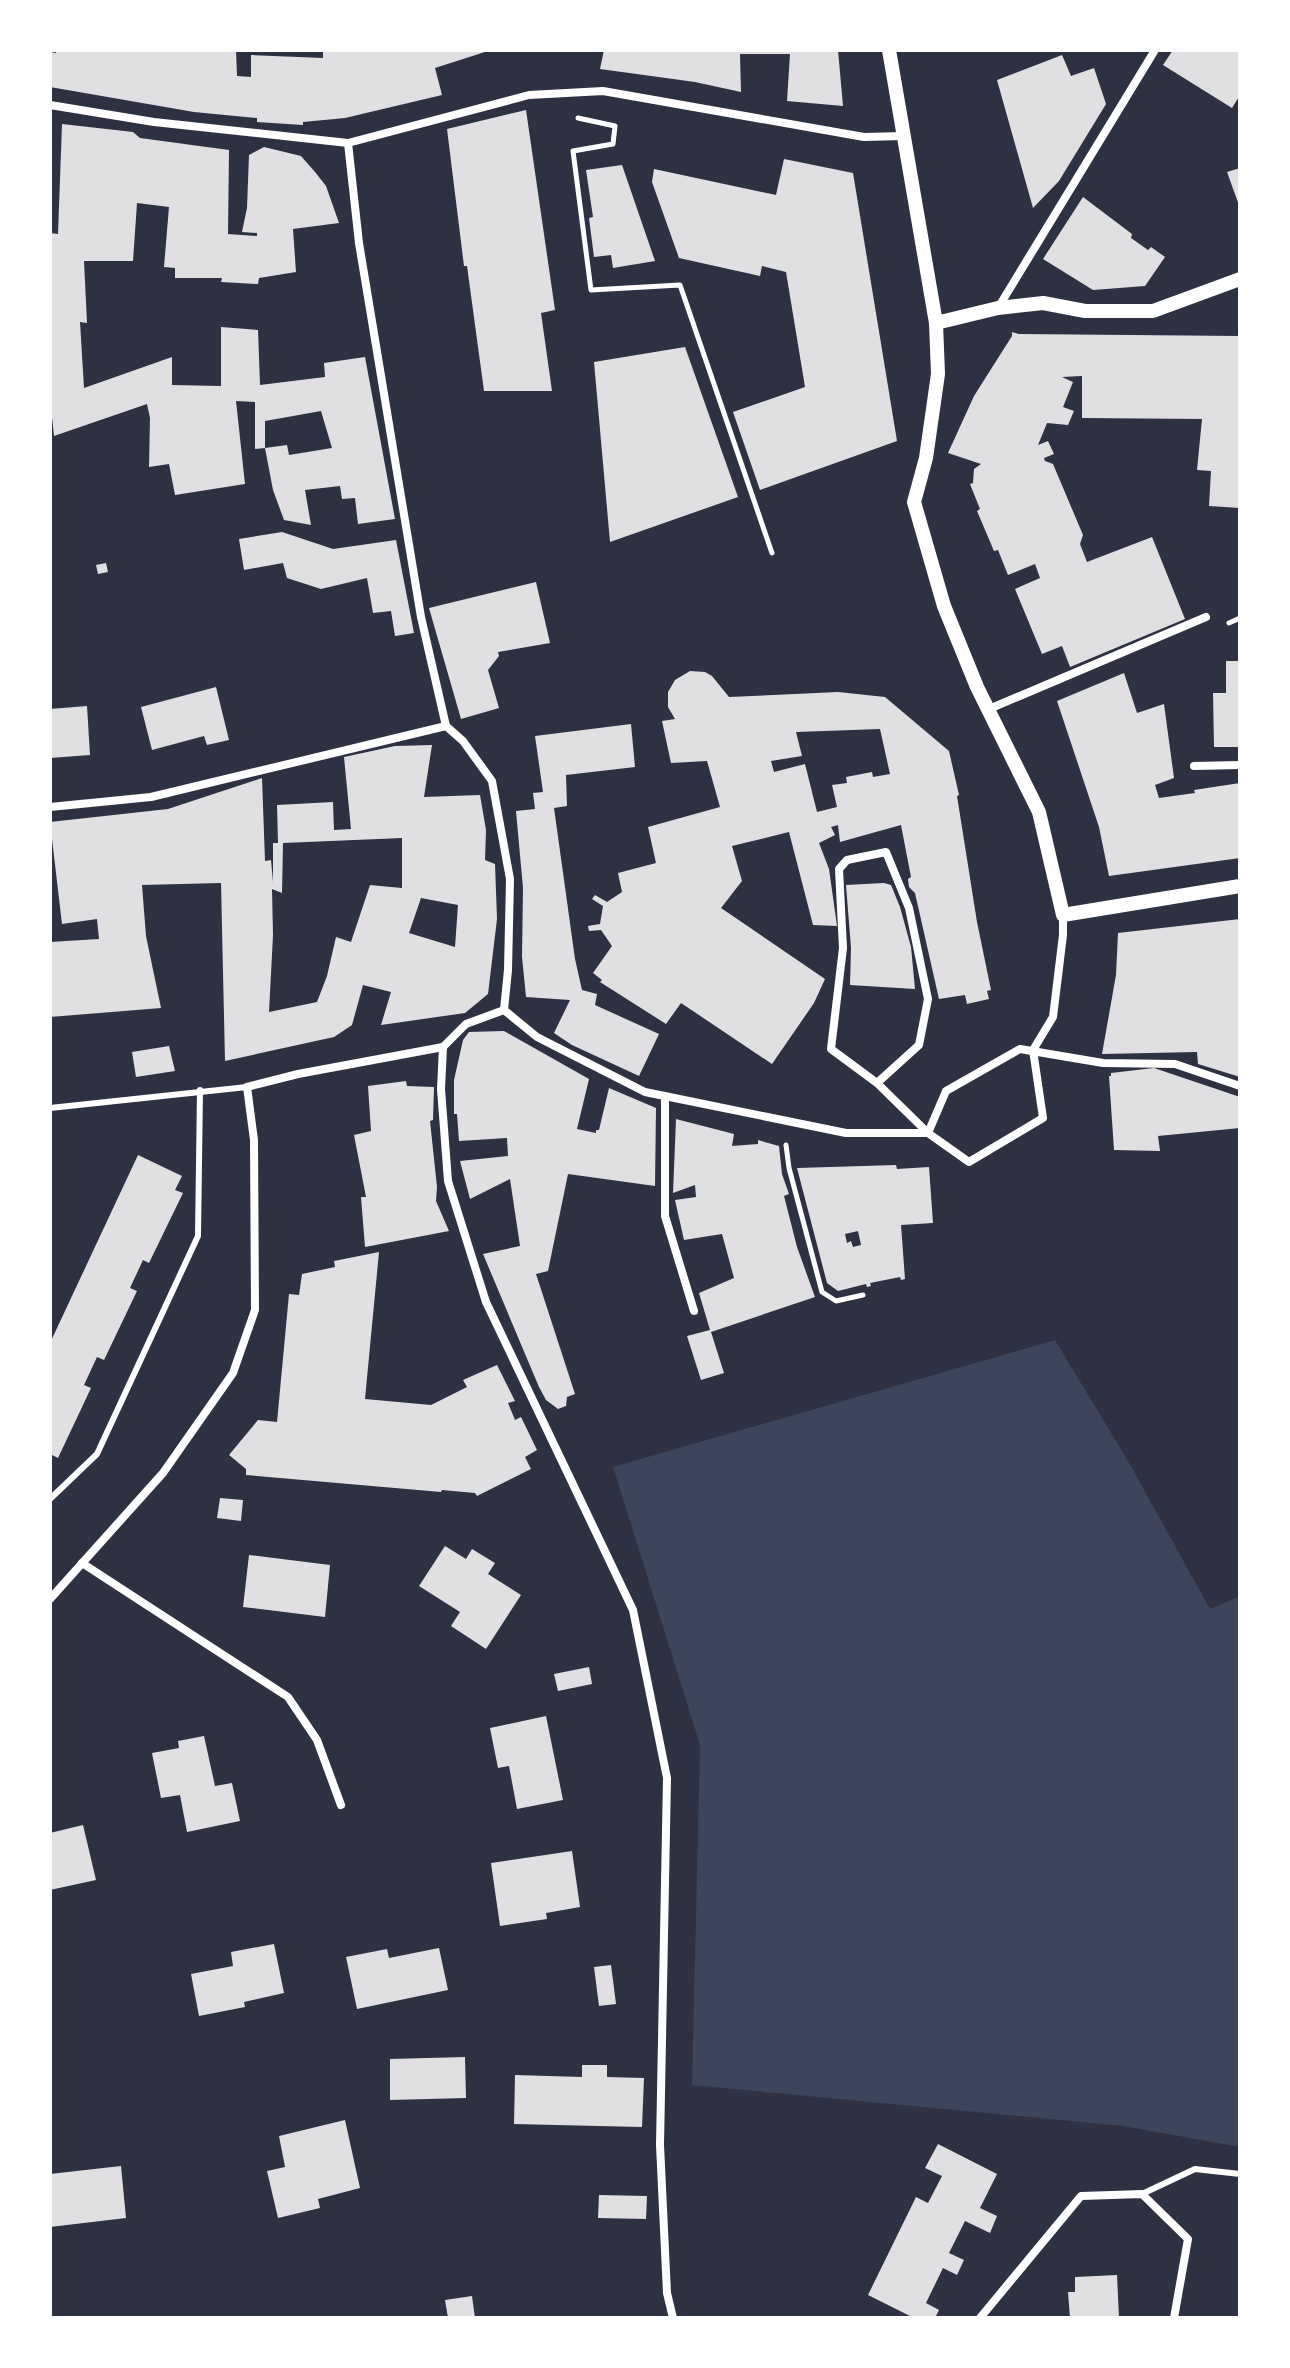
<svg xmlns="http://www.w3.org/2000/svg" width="1290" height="2368" viewBox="0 0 1290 2368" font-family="Arial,sans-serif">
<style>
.green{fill:#3c4559}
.building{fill:#e0e0e3;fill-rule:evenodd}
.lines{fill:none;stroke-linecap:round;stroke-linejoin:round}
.path{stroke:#fff;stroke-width:5}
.service{stroke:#fff;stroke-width:6}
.minor{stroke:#fff;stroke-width:8}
.tertiary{stroke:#fff;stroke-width:14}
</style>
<rect width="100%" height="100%" fill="#2d3142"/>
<path class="green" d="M1055,1340L1128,1461L1210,1609L1240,1596V2147L1123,2126L692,2085L700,1745L613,1467Z"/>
<g class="building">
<path d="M56,50H236L237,76L251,77V55L323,58V50L488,51L435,68L442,95L345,118L303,122V125L257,122V118L194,112L50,87V52L56,53Z"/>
<path d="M604,50H838L843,106L787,101L790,54H740L741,92L695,82L600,69Z"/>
<path d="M1173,50H1240V95L1232,108L1163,65Z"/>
<path d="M1062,55L1071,76L1094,68L1106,104L1059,181L1033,208L997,80Z"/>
<path d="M526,110L555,310L541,313L552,391H484L467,266H464L447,129Z"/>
<path d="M62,124L133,132L140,138L229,150L228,234L257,236V233L242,232L247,208L249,155L264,147L301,156L315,172L326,186L339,223L293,229L296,272L259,278L258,284L221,282L222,278H175V268L164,267L169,207L137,203L133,261H84L87,323L80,322L84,388L172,357V385L221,386V327L258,330L260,385L325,377L324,363L365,357L395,519L358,524L355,498L342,499L340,486L305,490L311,525L284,520L273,490L265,448L287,445L289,455L332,448L321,411L265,421V448L255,449V402L236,401L245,484L175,495L169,464L149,467L150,418L147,404L54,436L50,398V233L58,234Z"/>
<path d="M784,159L853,173L897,441L760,490L733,412L805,387L786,272L762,266L760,276L679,258L652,182L654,169L776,195Z"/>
<path d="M622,165L655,261L613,268L611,255L594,257L589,218L593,217L586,170Z"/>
<path d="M1240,168V208L1227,172Z"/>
<path d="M1083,197L1132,234L1131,238L1148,250L1151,247L1165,257L1145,286L1093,290L1043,259Z"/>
<path d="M1012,332L1019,334L1240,336V508L1209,506L1211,471L1197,470L1202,419L1082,418V376L1062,377L1073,382L1063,407L1074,411L1068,425L1047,423L1038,445L1048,441L1054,454L1044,458L1045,461L1053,464L1083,535L1080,544L1087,562L1152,537L1185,619L1070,667L1062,646L1042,654L1015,589L1040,578L1035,564L1008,575L998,550L994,551L977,511L980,509L970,484L973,483L974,469L981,464L948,453L974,396L1012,336Z"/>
<path d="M685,347L738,497L610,542L594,362Z"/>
<path d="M282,532L333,549L396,540L414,633L395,636L391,611L373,613L367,578L321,589L287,578L283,563L244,570L239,539Z"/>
<path d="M106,563L108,572L98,574L96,565Z"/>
<path d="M536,582L550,643L498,652L499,656L488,670L499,708L461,719L429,608Z"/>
<path d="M1226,661H1240V747H1214L1213,693H1226Z"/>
<path d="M690,671L705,672L712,676L729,697L838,692L885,697L949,751L959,795L957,796L977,922L991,990L987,991L989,999L967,1004L965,995L939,999L915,893L909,887L908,879L911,877L901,825L840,842L838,825L831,827L835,835L819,843L829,869L837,926L813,925L789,832L732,846L742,881L721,908L825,979L814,1003L772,1064L681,1003L666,1024L600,982L602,980L593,973L612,946L601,930L589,931L588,926L600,924L603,906L592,899L595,895L607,902L622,892L618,873L656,863L648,827L720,807L707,761L671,763L662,721L675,719L668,707V692L675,680ZM880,729L890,774L873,777L872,772L846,777L847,783L832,785L837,807L817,812L805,764L774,772L771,761L802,756L796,732Z"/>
<path d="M1124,673L1137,713L1164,704L1174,778L1155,785L1159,798L1195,793L1194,790L1240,783V858L1109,876L1099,827L1057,701Z"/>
<path d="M216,687L229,740L207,745L204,736L152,750L141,707Z"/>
<path d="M87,706L90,755L50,758V709Z"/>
<path d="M631,724L635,767L566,775L567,806L554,808L575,959L582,990L597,994L595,1005L659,1034L639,1076L572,1045L554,1033L570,1000L526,997L522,957L523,888L516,811L535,809L533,793L543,792L535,736Z"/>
<path d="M432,745L424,797L480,795L486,830L485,860L495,864L497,919L488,994L465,1013L381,1025L391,992L363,985L352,1025L334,1037L225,1061L221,883L142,885L146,936L161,1008L50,1017V942L99,939L97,919L62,924L50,822L168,809L262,778L265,861L271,860L273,882V843H278L277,805L333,802L334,830L351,829L344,757L395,746ZM402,838V888L370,885L351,942L336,937L327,976L317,1002L269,1012L273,935L272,889L282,893L283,843ZM421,898L458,905L455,947L409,933Z"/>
<path d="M884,883L891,885L900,907L911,947L915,989L850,985L851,948L846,885Z"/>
<path d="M1240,919V1077L1198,1064L1197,1052L1102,1054L1116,975L1118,933Z"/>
<path d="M504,1031L589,1079L577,1129L596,1133V1130H599L609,1088L656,1108L655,1186L568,1174L548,1271L536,1274L575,1394L567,1397L566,1406L558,1409L546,1400L539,1387L483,1254L520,1246L510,1179L470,1199L460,1161L508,1156L507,1138L459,1141L457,1114H454V1080L463,1040L469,1032Z"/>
<path d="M169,1046L175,1071L136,1077L132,1052Z"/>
<path d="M1154,1068L1240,1097V1128L1158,1136L1160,1151L1114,1150L1109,1076H1111V1073Z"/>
<path d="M406,1081L407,1086L434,1087L433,1120L430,1121L437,1187L436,1201L449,1231L365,1247L361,1197H366L354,1135L371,1131L368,1086Z"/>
<path d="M676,1119L734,1134L732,1146L758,1144V1140L779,1146L782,1174L789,1194L784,1196L797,1247L815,1297L711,1332L724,1373L701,1380L687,1336L710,1330L699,1293L734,1278L722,1234L684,1240L675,1200L696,1197L695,1185L673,1193Z"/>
<path d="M138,1155L182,1176L175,1190L183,1193L149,1263L143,1260L130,1288L137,1291L104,1360L97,1357L84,1385L91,1388L58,1458L50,1454V1343Z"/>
<path d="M896,1165L897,1169L929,1167L933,1223L901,1225L905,1279L901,1280L900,1277L870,1283L871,1286L867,1287L866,1284L838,1291L827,1283L797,1168ZM858,1231L861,1245L853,1247L851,1241L847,1243L845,1234Z"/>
<path d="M379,1252L365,1399L431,1405L467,1387L463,1380L497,1365L515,1401L508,1403L515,1420L521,1417L537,1450L525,1457L531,1469L477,1496L475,1493L442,1490L441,1492L246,1475V1469L229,1455L258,1420L277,1422L289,1294L299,1295L302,1274L335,1267L334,1261Z"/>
<path d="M220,1498L243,1500L241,1521L217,1518Z"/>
<path d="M445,1546L466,1559L472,1549L495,1563L488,1574L521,1595L486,1649L451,1626L460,1612L419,1586Z"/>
<path d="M249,1555L330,1565L325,1617L243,1607Z"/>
<path d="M589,1667L592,1684L558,1691L554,1674Z"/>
<path d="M546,1716L563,1800L517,1809L509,1766L498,1768L490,1728Z"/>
<path d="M204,1736L215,1786L232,1783L240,1821L187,1832L180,1795L161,1798L152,1753L179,1748L178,1741Z"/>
<path d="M83,1825L96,1880L50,1890V1833Z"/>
<path d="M572,1851L580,1907L546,1913L547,1919L500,1926L491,1863Z"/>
<path d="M274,1944L284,1993L244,2002L245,2007L199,2016L191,1974L233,1966L231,1952Z"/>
<path d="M439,1948L448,1990L357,2009L346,1957L387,1949L389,1958Z"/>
<path d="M611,1965L616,2004L599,2006L594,1967Z"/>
<path d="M465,2057L466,2098L390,2100V2059Z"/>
<path d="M582,2065H607V2077L644,2078L642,2127L514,2124L515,2075L582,2077Z"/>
<path d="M345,2120L360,2188L318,2199L320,2208L278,2218L267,2171L285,2167L279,2136Z"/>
<path d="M938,2144L997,2174L980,2208L997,2216L990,2233L965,2221L949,2253L964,2260L957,2275L943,2268L926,2303L939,2310L935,2318H914L868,2295L916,2197L928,2203L942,2176L925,2168Z"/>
<path d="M121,2166L126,2218L50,2227V2174Z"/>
<path d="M599,2195L647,2196L646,2219L598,2218Z"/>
<path d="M1117,2275L1119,2318H1070L1068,2292H1075V2277Z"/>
<path d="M472,2296L475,2318H448L445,2300Z"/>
</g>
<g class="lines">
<g class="path">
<path d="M578,118L615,126L613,144L573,151L591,290L680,285L772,553"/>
<path d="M1229,623L1240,618"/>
<path d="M786,1145L789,1168L822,1292L836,1301L863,1295"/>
</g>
<g class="service">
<path d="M50,1108L247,1087"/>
<path d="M50,1499L97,1454L198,1236L200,1090"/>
<path d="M1142,2194L1195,2169L1240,2174"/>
</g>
<g class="minor">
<path d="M50,105L154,122L348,143L529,95L603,91L864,137L903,136"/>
<path d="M348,143L359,243L421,617L446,726L463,741L492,781L510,879L508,970L504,1010"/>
<path d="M998,308L1155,50"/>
<path d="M989,709L1206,617"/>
<path d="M1194,766L1240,765"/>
<path d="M50,807L151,797L446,726"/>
<path d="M504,1010L537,1037L645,1092L846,1133H928"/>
<path d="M443,1047L441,1089L448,1181L486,1302L633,1610L667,1778L660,2145L667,2293L673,2318"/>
<path d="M877,1083L831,1049L843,948L839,869L847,860L886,852L909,908L928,999L919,1045L877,1083L928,1133L969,1162L1043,1118L1033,1050L1053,1017L1063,935V915"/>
<path d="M665,1097V1216L694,1311"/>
<path d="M928,1133L946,1091L1020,1049L1103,1063L1175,1064L1240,1086"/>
<path d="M82,1563L288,1697L317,1740L341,1805"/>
<path d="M50,1599L163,1473L233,1373L255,1310L254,1140L247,1087L298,1074L443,1047L466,1024L504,1010"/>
<path d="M980,2318L1081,2196L1142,2194L1188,2239L1174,2318"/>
</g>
<g class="tertiary">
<path d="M889,50L936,323L938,374L926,458L914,502L944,606L977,687L1039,812L1063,915L1240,886"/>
<path d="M936,323L998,308L1043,303L1085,311H1153L1240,279"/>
</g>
</g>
<rect width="1290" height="2368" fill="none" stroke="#ffffff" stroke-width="104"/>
</svg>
